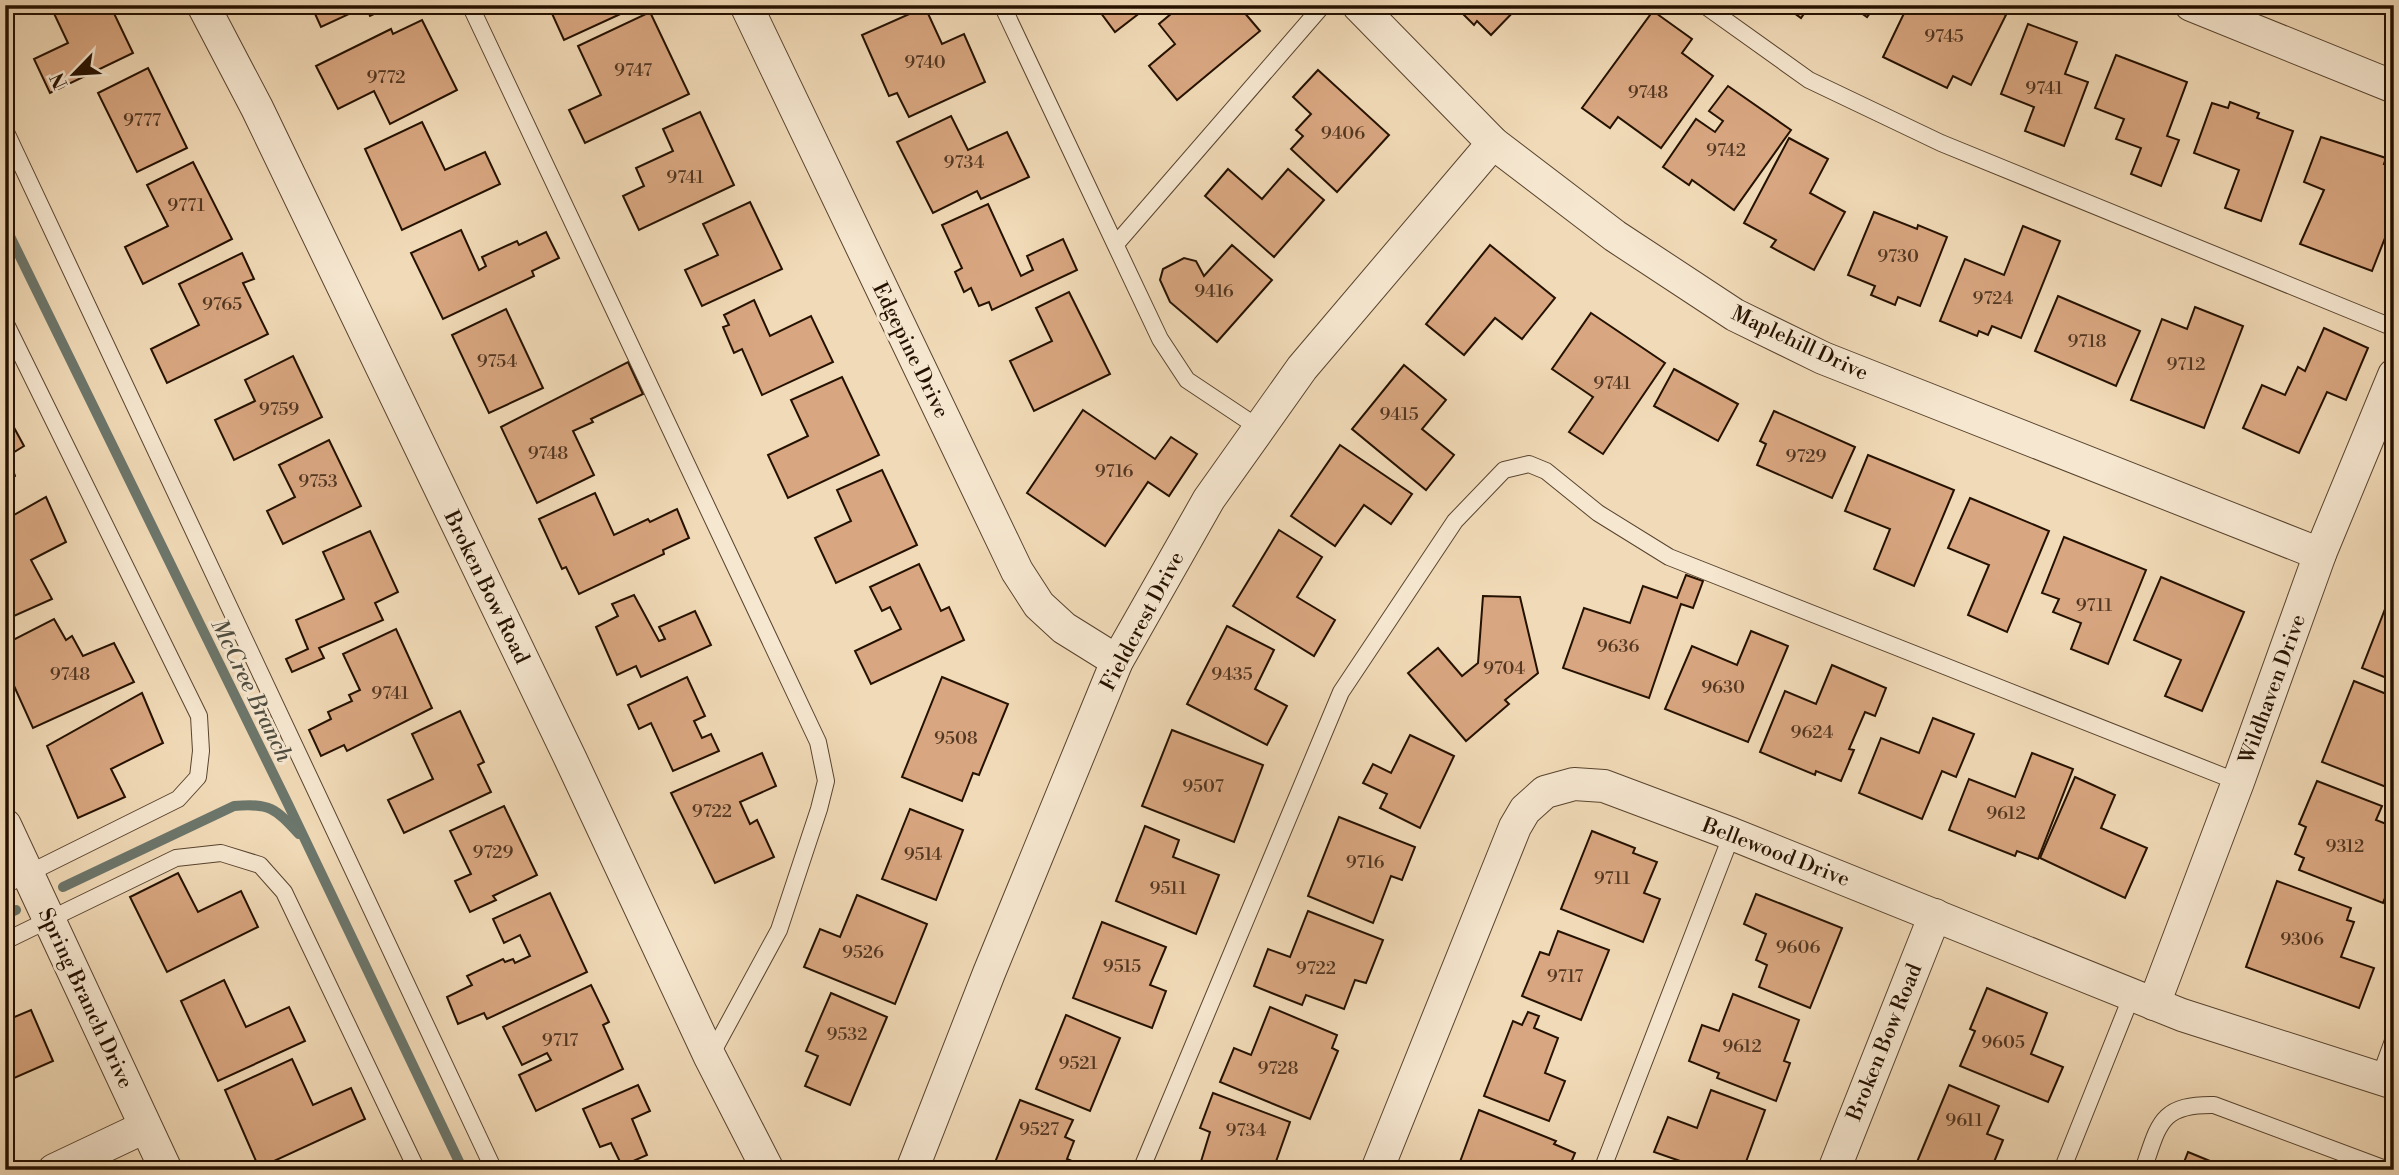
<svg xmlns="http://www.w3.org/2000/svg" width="2399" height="1175" viewBox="0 0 2399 1175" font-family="'Libre Bodoni',serif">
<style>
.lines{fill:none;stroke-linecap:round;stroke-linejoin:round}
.stream{stroke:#6c766b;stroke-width:10}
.building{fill:#d8a680;stroke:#251100;stroke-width:2}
.lane-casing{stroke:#58432e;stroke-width:18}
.street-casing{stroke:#58432e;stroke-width:34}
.lane{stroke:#f6e7d0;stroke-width:16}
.street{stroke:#f6e7d0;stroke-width:32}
.labels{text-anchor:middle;stroke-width:6;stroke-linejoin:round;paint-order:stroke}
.number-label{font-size:18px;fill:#523620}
.street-label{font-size:21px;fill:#251100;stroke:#f6e7d0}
.water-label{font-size:23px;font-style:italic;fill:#4e4c3e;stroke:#f6e7d0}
</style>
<rect width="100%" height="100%" fill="#f1dab7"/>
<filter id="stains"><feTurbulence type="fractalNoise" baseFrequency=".00286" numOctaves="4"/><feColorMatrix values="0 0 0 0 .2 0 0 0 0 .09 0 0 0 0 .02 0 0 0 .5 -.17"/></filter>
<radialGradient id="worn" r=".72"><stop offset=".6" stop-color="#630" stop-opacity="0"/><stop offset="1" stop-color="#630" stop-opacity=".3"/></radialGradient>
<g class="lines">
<g class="stream">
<path d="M5,226L288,804L463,1170"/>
<path d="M63,887L234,806C270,803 275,808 299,834"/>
<path d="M5,915L16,910"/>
</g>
</g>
<g class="building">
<path d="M50,5H110L133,53L50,93L34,59L68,43Z"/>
<path d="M311,5H393L370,16L366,6L321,27Z"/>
<path d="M553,5H640L564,40L549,7Z"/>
<path d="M859,5H875L862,11Z"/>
<path d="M1095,5H1150L1115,32Z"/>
<path d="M1166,5H1238L1260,31L1177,100L1149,66L1175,44L1159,24L1172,13Z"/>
<path d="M1454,5H1520L1491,35L1477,21L1474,25Z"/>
<path d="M1783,5H1810L1801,18Z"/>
<path d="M1850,5H1876L1867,17Z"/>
<path d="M1908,5H1986L2006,15L1971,85L1953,76L1947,88L1883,57Z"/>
<path d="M925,7L942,44L964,34L985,82L909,117L897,93L889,96L862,35Z"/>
<path d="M1653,11L1692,39L1682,53L1713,76L1661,148L1618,117L1610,128L1582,108Z"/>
<path d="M650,12L689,94L585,143L569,110L601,95L578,46Z"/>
<path d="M422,20L457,90L390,124L374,91L338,109L316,66L391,29L393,34Z"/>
<path d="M2028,24L2077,42L2065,74L2088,82L2064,146L2025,131L2034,107L2001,94Z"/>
<path d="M2116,55L2187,82L2167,136L2179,140L2161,186L2131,174L2141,148L2116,139L2124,119L2095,108Z"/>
<path d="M148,68L187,148L137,172L98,93Z"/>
<path d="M1318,70L1389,135L1337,192L1291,149L1303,136L1296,130L1311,114L1293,97Z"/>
<path d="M1728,86L1791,130L1734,210L1692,180L1689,185L1663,167L1696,119L1715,132L1723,121L1709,111Z"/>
<path d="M2230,102L2259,113L2257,118L2293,131L2261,221L2225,208L2239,170L2194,153L2212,103L2228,108Z"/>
<path d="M700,112L734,185L639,230L623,196L644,186L636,168L673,151L663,129Z"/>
<path d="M951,116L968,150L1007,132L1029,177L981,199L977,191L933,213L897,142Z"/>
<path d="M422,122L445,170L485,152L500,184L402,230L365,149Z"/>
<path d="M2321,137L2386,158L2384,164L2394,167V215L2372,271L2300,244L2324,190L2304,182Z"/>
<path d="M1789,138L1828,159L1810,193L1845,212L1814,270L1771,247L1776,240L1744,223Z"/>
<path d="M193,162L232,239L143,284L125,247L168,226L147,185Z"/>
<path d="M1228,169L1262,199L1288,169L1324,200L1274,257L1205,196Z"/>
<path d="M750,202L782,269L702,306L685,270L718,255L703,224Z"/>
<path d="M988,204L1021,276L1033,270L1027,256L1063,239L1077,270L992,310L989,302L979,306L971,288L964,292L955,272L962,268L942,225Z"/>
<path d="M1874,212L1917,229L1918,225L1947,237L1920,306L1898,297L1895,305L1871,295L1875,286L1848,275Z"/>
<path d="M2023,226L2060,241L2021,338L1992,326L1988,335L1979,331L1977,336L1940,321L1965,259L2004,275Z"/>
<path d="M461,230L479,270L486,266L482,257L517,241L519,245L546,232L559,258L532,271L534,276L443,319L411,253Z"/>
<path d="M1232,245L1272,280L1217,342L1170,302L1160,280L1163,269L1184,258L1196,261L1204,276Z"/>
<path d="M1490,245L1555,298L1522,339L1495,318L1464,355L1426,324Z"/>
<path d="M242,253L254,279L243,283L268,334L167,383L151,349L199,325L179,284Z"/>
<path d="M1069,292L1110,374L1034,411L1010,361L1052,341L1036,308Z"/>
<path d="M2058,296L2140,331L2116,386L2035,351Z"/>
<path d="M754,300L770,336L811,316L833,362L762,395L742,349L734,353L723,327L729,325L724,315Z"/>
<path d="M2195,307L2243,326L2204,428L2131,400L2162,319L2187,329Z"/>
<path d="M506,309L543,388L489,413L452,335Z"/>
<path d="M1591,313L1665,363L1603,454L1569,432L1593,397L1552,369Z"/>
<path d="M2324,328L2368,348L2346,400L2327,392L2299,453L2243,428L2262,385L2285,395L2298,367L2305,371Z"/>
<path d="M293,356L322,417L234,460L215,420L255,401L245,380Z"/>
<path d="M628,362L643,394L591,419L593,422L573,431L594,475L537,503L501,427Z"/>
<path d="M1404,365L1446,400L1422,429L1454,455L1426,490L1352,429Z"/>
<path d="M1674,369L1738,404L1718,441L1654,406Z"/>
<path d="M842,377L879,455L788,498L768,455L808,436L791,400Z"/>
<path d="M1083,410L1155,459L1171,437L1197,454L1169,496L1148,482L1105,546L1027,493Z"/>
<path d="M5,411L24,446L8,456L15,476L7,483L10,492L5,494Z"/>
<path d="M1774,411L1855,447L1832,498L1757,465L1766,444L1760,441Z"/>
<path d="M329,440L361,506L283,544L267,511L295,497L279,465Z"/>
<path d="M1340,445L1412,494L1391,524L1364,505L1335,546L1291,516Z"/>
<path d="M1868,455L1954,490L1914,586L1874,569L1890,529L1845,511Z"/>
<path d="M882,470L917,545L836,583L815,538L851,521L837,490Z"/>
<path d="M595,493L614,535L648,519L650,522L677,509L689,538L663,550L664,554L579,594L566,567L562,569L539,519Z"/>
<path d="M46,497L66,542L31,560L52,599L5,620V520Z"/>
<path d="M1970,498L2049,531L2007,632L1968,615L1989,565L1948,548Z"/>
<path d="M1279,530L1322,557L1297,597L1335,620L1314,656L1233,606Z"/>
<path d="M370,531L398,592L375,603L383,620L319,648L324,658L292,672L286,659L308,649L296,620L344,599L323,552Z"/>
<path d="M2064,537L2146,570L2108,664L2071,649L2081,623L2053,612L2059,599L2042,593Z"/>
<path d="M919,564L941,611L949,607L964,640L871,684L855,651L901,629L890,607L882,611L870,587Z"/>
<path d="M1686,575L1703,581L1693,608L1681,604L1649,698L1563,668L1584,608L1630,623L1643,586L1677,598Z"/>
<path d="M2161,577L2244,612L2202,711L2165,696L2181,660L2134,640Z"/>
<path d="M2394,586V681L2362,668Z"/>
<path d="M634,595L659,641L665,639L659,627L695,611L711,645L641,677L636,666L617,675L596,627L618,616L612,604Z"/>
<path d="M1483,596L1520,597L1538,673L1505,700L1509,704L1466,741L1408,673L1438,648L1462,676L1478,663Z"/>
<path d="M54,619L66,640L72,636L83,656L114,643L134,682L33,728L5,666V644Z"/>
<path d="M1227,626L1274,650L1255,689L1287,706L1267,745L1187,704Z"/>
<path d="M396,629L432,708L347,751L344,745L321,756L309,730L331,719L328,712L352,701L349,695L360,690L343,654Z"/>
<path d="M1751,631L1788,646L1748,742L1665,709L1692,646L1737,665Z"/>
<path d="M1832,665L1886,688L1875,716L1865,712L1849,749L1854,750L1841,781L1816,771L1815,775L1760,752L1785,691L1816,704Z"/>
<path d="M687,677L705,716L694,721L702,738L711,734L719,751L673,771L651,723L639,729L628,705Z"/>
<path d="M942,677L1008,704L979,775L973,773L962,801L902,777Z"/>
<path d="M2354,681L2394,697V730L2389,740L2394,742V790L2322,762Z"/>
<path d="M142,693L163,743L111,769L125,797L78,818L47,746Z"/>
<path d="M460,711L484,762L478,765L491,792L404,833L388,800L433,779L412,734Z"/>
<path d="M1933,718L1974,734L1956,777L1942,771L1922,819L1859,793L1881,738L1919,753Z"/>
<path d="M1172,730L1263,765L1234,842L1142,806Z"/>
<path d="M1410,735L1454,756L1420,828L1380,808L1387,794L1363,783L1373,764L1391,773Z"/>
<path d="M762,753L776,786L740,802L750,824L757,820L774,857L715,883L671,793Z"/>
<path d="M2032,753L2073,769L2038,859L2017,851L2015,856L1949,830L1969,779L2015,797Z"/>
<path d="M2075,777L2115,795L2101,828L2147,848L2125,898L2040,858Z"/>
<path d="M2317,781L2382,806L2376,820L2394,827V838L2386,857L2394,860V876L2383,903L2299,870L2304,858L2295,854L2306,827L2299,824Z"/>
<path d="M504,806L537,875L493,896L496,900L470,912L455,881L471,874L450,831Z"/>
<path d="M910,809L963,830L936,900L882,879Z"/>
<path d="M1339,817L1415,847L1402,880L1391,876L1373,923L1308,896Z"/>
<path d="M1145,826L1179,840L1173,857L1219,875L1196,934L1116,901Z"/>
<path d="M1592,831L1635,848L1633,853L1657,862L1644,893L1660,899L1643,942L1561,909Z"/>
<path d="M178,873L198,912L241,891L258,927L167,972L130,897Z"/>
<path d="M2277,881L2351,908L2347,920L2354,922L2341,957L2374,968L2359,1008L2246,967Z"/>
<path d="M550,893L587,972L487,1019L484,1013L458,1024L447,997L472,985L467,976L503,959L505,962L513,959L515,963L530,956L520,935L504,943L493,919Z"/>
<path d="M1756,894L1842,928L1810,1008L1759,987L1767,965L1756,960L1766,934L1744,924Z"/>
<path d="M857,895L927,924L895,1004L804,967L820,929L840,937Z"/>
<path d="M1308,911L1383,940L1366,983L1355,980L1344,1009L1306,995L1302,1005L1254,986L1268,949L1290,957Z"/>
<path d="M1102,922L1166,947L1150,985L1166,991L1152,1028L1073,998Z"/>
<path d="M1558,931L1609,950L1581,1020L1522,996L1540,952L1549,955Z"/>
<path d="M224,980L246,1027L289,1007L305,1041L218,1081L181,1001Z"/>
<path d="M591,985L609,1022L603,1025L623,1069L536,1111L519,1075L551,1060L547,1053L522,1065L503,1027Z"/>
<path d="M1987,988L2047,1013L2031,1054L2063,1067L2048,1102L1960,1066L1975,1031L1970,1029Z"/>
<path d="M831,993L887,1017L850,1105L805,1086L818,1056L806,1051Z"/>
<path d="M1733,994L1799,1020L1784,1061L1790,1063L1776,1101L1717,1078L1719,1073L1689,1061L1702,1025L1719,1031Z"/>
<path d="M1270,1007L1337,1035L1332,1048L1338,1051L1310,1119L1220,1082L1234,1048L1251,1055Z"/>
<path d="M31,1010L53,1061L5,1082V1021Z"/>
<path d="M1528,1012L1539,1016L1534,1028L1558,1038L1545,1073L1565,1081L1549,1121L1484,1096L1513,1021L1522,1025Z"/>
<path d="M1066,1015L1120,1038L1090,1111L1036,1089Z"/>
<path d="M292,1059L313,1105L351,1088L365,1119L259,1168L225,1090Z"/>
<path d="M638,1085L650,1111L632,1119L647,1155L622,1166L611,1143L600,1147L583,1109Z"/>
<path d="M1949,1085L1999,1106L1987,1134L2003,1140L1994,1162L2006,1167L2005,1170L1914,1169Z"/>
<path d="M1711,1090L1765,1110L1743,1170H1691L1682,1166L1683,1162L1654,1152L1668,1117L1697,1128Z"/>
<path d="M1213,1093L1290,1122L1273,1170L1199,1168L1210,1132L1200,1128Z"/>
<path d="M1020,1100L1073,1120L1065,1137L1074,1141L1067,1159L1093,1170H992Z"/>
<path d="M1479,1110L1556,1141L1554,1144L1575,1153L1568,1170H1533L1528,1168L1527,1170H1457Z"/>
<path d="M2188,1152L2232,1170H2181Z"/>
</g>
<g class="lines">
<defs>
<g id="lane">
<path d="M470,5L818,742L826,781L819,809L779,930L710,1057"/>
<path d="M1002,5L1160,339L1187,380L1259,428"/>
<path d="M1704,5L1809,80L1941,143L2394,328"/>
<path d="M5,130L494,1170"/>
<path d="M1116,244L1323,5"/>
<path d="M5,322L199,716L201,751L198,777L178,799L5,885"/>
<path d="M5,941L176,858L221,853L260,865L284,892L417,1170"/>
<path d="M2379,1079L2394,1038"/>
<path d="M1141,1170L1341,692L1455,521L1504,470L1529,464L1546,471L1598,513L1669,557L2238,782"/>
<path d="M1602,1170L1732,834"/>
<path d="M2062,1170L2132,995"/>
<path d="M2143,1170C2159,1125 2159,1104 2214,1105L2388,1170"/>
</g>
<g id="street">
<path d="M203,5L257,108L571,760L710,1057L768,1170"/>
<path d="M746,5L1017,571L1039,605L1064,628L1117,661"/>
<path d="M1358,5L1493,143L1615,236L1735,315L1823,358L2320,554"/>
<path d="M2191,5L2394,87"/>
<path d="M5,825L166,1170"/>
<path d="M2154,1004L2238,782L2320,554L2394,375"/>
<path d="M54,1170L145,1127"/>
<path d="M912,1170L989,973L1117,661L1209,499L1302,368L1493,143"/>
<path d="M1377,1170L1515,827L1525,810L1545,792L1574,784L1604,786L1732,834L2182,1015L2394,1083"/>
<path d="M1834,1170L1935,915"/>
</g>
</defs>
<use href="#lane" class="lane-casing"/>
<use href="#street" class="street-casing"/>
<use href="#lane" class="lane"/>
<use href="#street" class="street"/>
</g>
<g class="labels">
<g class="number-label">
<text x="1944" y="42">9745</text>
<text x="925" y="68">9740</text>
<text x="633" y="76">9747</text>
<text x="386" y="83">9772</text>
<text x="2044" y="94">9741</text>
<text x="1648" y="98">9748</text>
<text x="142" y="126">9777</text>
<text x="1343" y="139">9406</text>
<text x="1726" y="156">9742</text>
<text x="964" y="168">9734</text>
<text x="685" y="183">9741</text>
<text x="186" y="211">9771</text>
<text x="1898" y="262">9730</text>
<text x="1214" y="297">9416</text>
<text x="1993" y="304">9724</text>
<text x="222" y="310">9765</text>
<text x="2087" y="347">9718</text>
<text x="497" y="367">9754</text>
<text x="2186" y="370">9712</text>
<text x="1612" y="389">9741</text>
<text x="279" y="415">9759</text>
<text x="1399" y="420">9415</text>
<text x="548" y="459">9748</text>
<text x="1806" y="462">9729</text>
<text x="1114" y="477">9716</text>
<text x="318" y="487">9753</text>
<text x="2094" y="611">9711</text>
<text x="1618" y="652">9636</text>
<text x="1504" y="674">9704</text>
<text x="70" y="680">9748</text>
<text x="1232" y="680">9435</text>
<text x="1723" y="693">9630</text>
<text x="390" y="699">9741</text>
<text x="1812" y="738">9624</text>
<text x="956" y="744">9508</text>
<text x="1203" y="792">9507</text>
<text x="712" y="817">9722</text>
<text x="2006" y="819">9612</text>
<text x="2345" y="852">9312</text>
<text x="493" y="858">9729</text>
<text x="923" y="860">9514</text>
<text x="1365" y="868">9716</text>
<text x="1612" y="884">9711</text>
<text x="1168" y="894">9511</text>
<text x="2302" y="945">9306</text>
<text x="1798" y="953">9606</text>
<text x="863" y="958">9526</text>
<text x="1122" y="972">9515</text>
<text x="1316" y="974">9722</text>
<text x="1565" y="982">9717</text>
<text x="847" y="1040">9532</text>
<text x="560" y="1046">9717</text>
<text x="2003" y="1048">9605</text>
<text x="1742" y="1052">9612</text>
<text x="1078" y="1069">9521</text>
<text x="1278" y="1074">9728</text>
<text x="1964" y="1126">9611</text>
<text x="1039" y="1135">9527</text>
<text x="1246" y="1136">9734</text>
</g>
<g class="street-label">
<text transform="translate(1800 343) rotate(25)" y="7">Maplehill Drive</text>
<text transform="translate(911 350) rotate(64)" y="7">Edgepine Drive</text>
<text transform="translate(487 587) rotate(64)" y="7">Broken Bow Road</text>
<text transform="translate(1142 621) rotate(-62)" y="7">Fieldcrest Drive</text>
<text transform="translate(2272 689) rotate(-70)" y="7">Wildhaven Drive</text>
<text transform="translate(1776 852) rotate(21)" y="7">Bellewood Drive</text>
<text transform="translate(86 998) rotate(65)" y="7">Spring Branch Drive</text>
<text transform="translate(1884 1042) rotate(-68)" y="7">Broken Bow Road</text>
</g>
<g class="water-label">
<text transform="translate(252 690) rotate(64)" y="8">McCree Branch</text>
</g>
</g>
<rect width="2399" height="1175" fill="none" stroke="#f1dab7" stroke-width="28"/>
<rect x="7" y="7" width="2385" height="1161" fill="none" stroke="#251100" stroke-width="3.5"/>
<rect x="14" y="14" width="2371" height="1147" fill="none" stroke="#251100" stroke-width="2"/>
<g transform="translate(74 74) rotate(245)" stroke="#f6e7d0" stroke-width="5" paint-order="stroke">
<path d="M0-5L12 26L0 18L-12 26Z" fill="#251100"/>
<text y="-10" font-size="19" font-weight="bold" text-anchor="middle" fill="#251100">N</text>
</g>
<rect width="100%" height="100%" filter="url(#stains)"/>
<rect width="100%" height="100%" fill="url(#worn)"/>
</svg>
